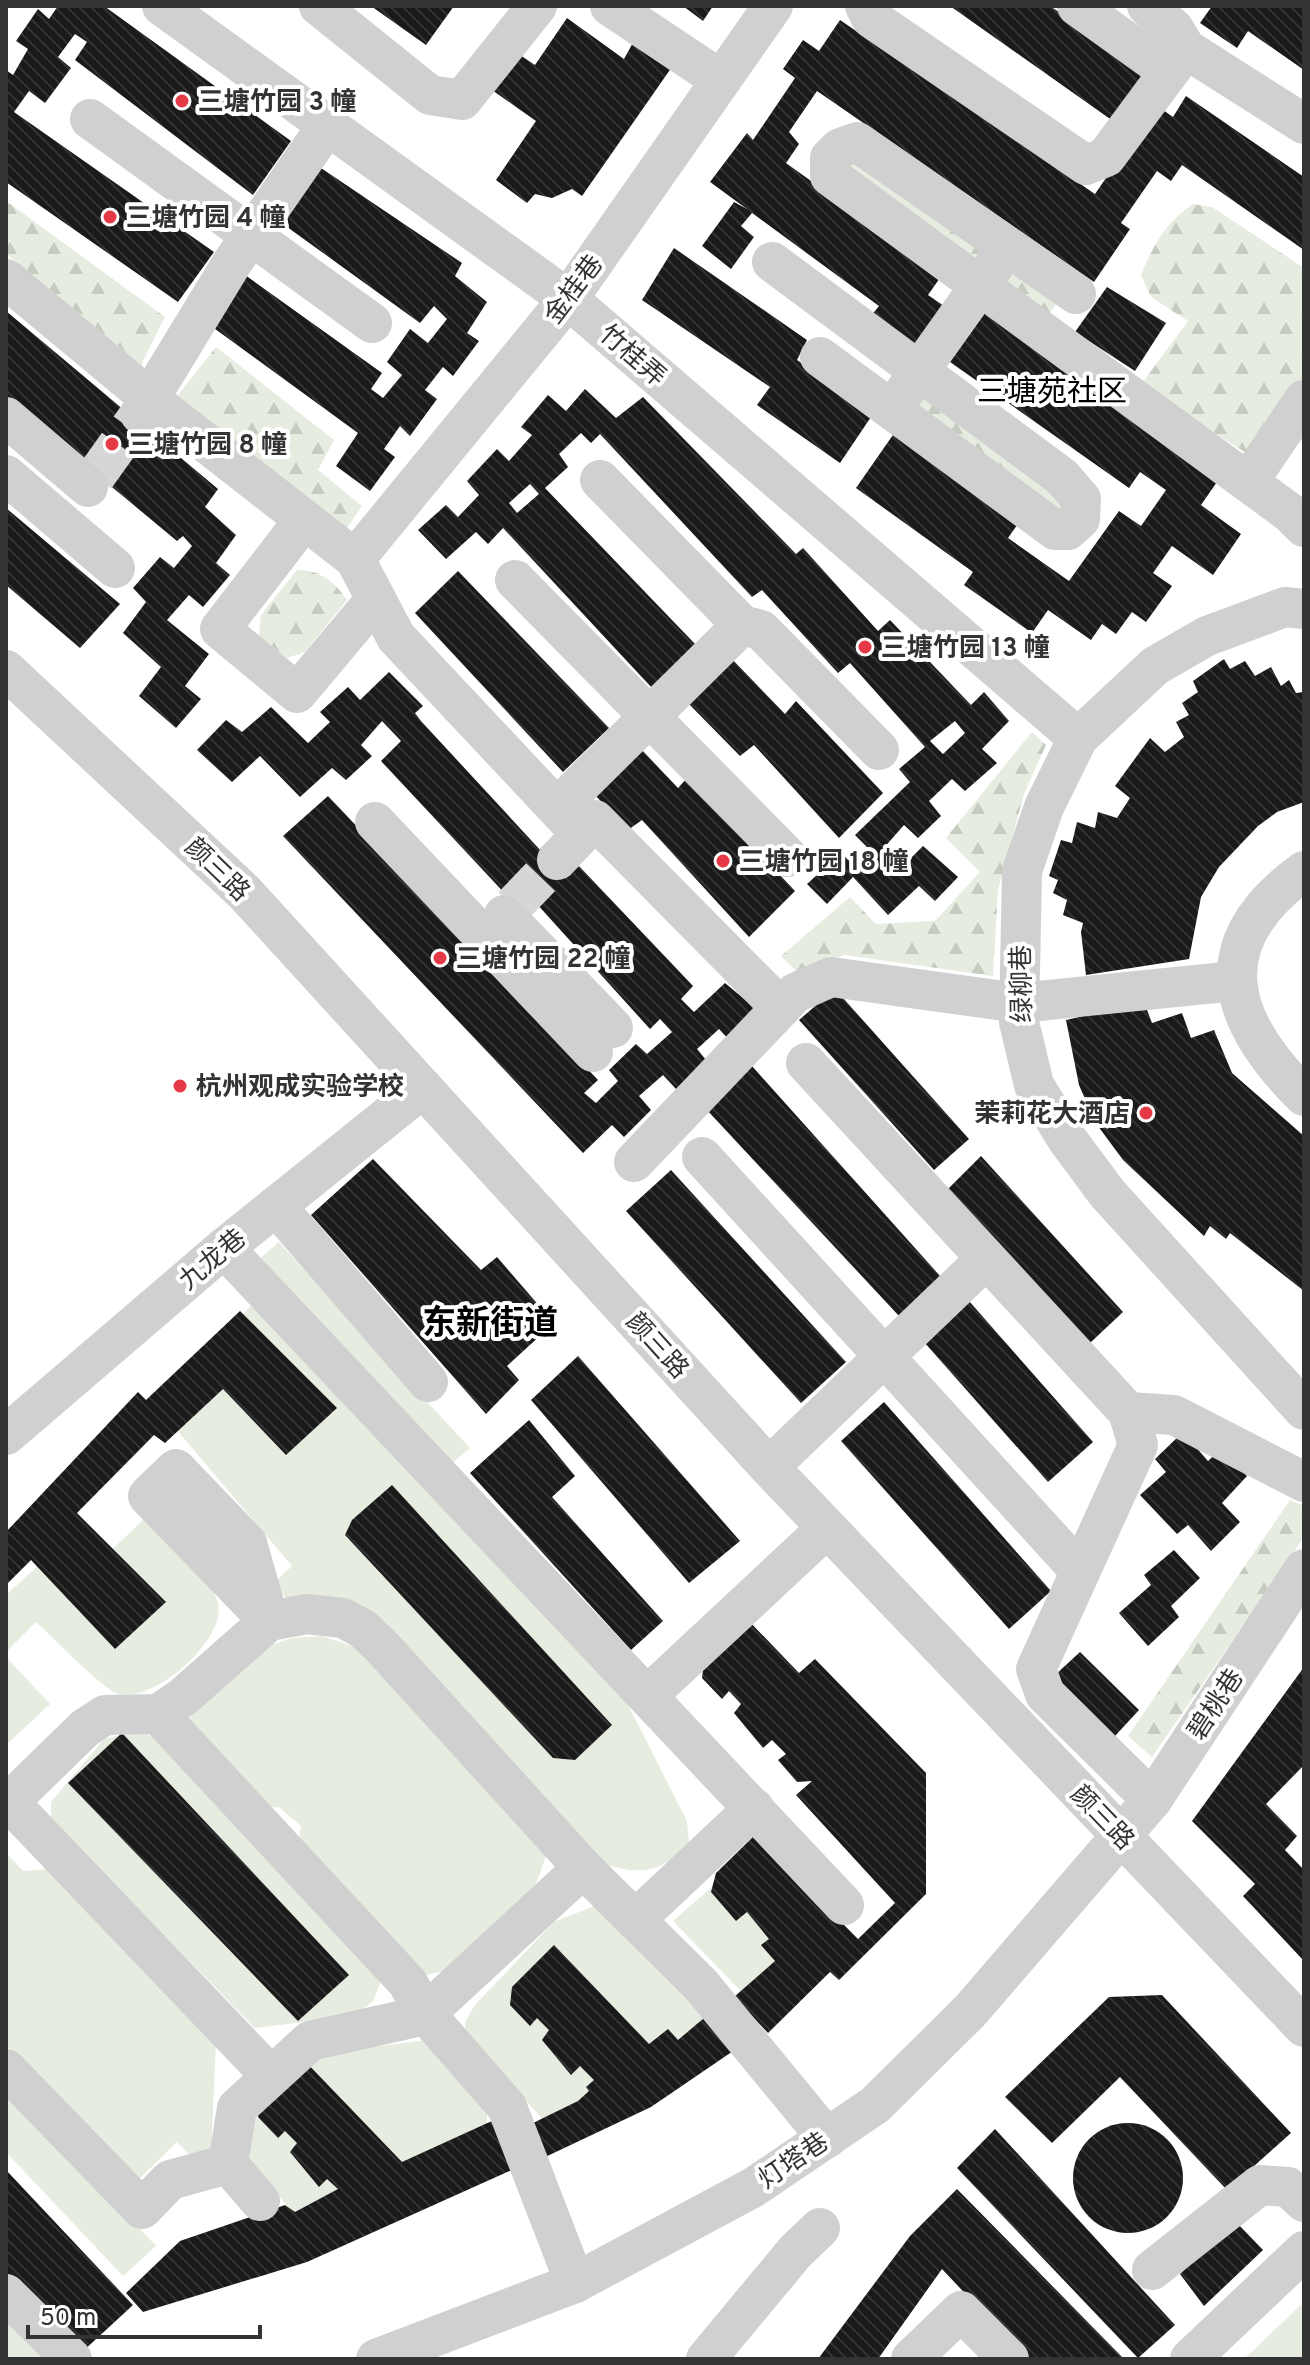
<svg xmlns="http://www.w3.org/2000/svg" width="1310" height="2365" viewBox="0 0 1310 2365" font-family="Overpass,'Noto Sans SC',sans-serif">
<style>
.grass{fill:#e6ecdf}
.forest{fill:url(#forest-firs)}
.building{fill:url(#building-back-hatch);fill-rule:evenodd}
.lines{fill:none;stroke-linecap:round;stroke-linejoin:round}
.minor-tunnel{stroke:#d6d6d6;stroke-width:40;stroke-dasharray:40 20;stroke-linecap:butt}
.minor{stroke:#d0d0d0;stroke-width:40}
.poi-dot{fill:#e63946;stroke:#fff;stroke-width:3}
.labels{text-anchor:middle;stroke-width:8;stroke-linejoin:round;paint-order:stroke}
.poi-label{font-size:26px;font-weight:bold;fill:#333;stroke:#fff;text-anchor:start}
.street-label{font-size:26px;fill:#333;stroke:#fff}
.quarter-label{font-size:30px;fill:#000;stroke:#fff}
.district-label{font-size:34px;font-weight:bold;fill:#000;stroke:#fff}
</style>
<defs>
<pattern id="forest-firs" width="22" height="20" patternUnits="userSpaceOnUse" patternTransform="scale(2)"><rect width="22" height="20" fill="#e6ecdf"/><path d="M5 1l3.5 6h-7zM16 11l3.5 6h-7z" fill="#c6cbc0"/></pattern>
<pattern id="building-back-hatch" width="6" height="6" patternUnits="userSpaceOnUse" patternTransform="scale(2)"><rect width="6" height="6" fill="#1a1a1a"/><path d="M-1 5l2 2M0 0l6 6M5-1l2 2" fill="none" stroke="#333"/></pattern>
</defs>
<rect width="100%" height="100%" fill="#fff"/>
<g class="grass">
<path d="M279,1242L470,1448L451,1464L259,1259Z"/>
<path d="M254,1302L624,1697L687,1821L689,1843C662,1872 642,1876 605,1864L363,1609C337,1596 316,1591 287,1599L274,1583L292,1566L160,1410Z"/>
<path d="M145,1518C169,1542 205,1568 217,1600C231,1635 156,1703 119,1694C104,1691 51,1635 36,1622L6,1652V1595L72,1535L99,1562Z"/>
<path d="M322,1636L355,1647L547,1854L529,1902L461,1967L426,1975L298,1848L301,1826L279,1807L264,1808L188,1726L192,1708L271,1645L292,1638Z"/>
<path d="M6,1657L50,1704L6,1745Z"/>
<path d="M138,1731L161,1740L381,1981L373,2001L353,2016L255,2028L51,1820V1802L104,1739Z"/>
<path d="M6,1853L23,1871L50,1869L216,2041L211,2154L198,2163L177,2142L135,2183L6,2045Z"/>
<path d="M745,1858L823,1936L758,2009L673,1921Z"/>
<path d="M594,1906L701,2010L711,2029L552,2129L465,2035V2022L474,2006L554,1922Z"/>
<path d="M425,2040L487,2101V2138L304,2225L251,2164L246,2128L326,2053Z"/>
<path d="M6,2085L156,2246L123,2276L6,2152Z"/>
<path d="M1304,2302V2359H1244Z"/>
<path d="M6,2316L49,2359H6Z"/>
</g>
<g class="forest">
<path d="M851,160L1061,298L1045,319L845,170Z"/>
<path d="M6,201L165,317L141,365L6,254Z"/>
<path d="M1193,204L1212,207L1304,268V381L1251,456L1140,386L1188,321L1151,297L1141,275C1154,244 1165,223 1193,204Z"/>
<path d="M216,347L334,440L318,470L362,506L345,531L177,396Z"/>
<path d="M923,389L1064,494L1061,515L908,409Z"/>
<path d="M297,570C321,571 333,580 347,600L305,652L287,658L259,636L261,615Z"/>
<path d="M1032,732L1046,745L1024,794L998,890L993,976L844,955L797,972L781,956L850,897L876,924L935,921L980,872L946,838Z"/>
<path d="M1290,1500L1304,1506V1537L1152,1757L1128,1736Z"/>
</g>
<g class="building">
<path d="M58,6H104L291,141L253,195L75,60L87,42L75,34L58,57L71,68L45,103L29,91L14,112L214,252L178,302L6,182V70L13,75L28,49L16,41L38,9L49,19Z"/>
<path d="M371,6H454L426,45Z"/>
<path d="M683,6H713L703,21Z"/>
<path d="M950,6H1050L1148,73L1113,121Z"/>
<path d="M1212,6H1304V70L1248,31L1237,48L1200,23Z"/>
<path d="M567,18L624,59L635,39L674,64L582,196L572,189L552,198L535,194L527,203L496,180L536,121L492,90L517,53L535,65Z"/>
<path d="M840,20L1095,194L1156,105L1173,117L1186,96L1304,177V250L1182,165L1171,181L1157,171L1121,223L1130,229L1094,282L817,91L789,132L799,144L786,163L942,275L928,295L947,308L916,351L870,317L879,306L752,213L741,226L754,237L731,269L702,246L734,202L747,209L710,182L747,133L753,140L795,78L783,69L803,40L819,51Z"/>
<path d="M321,168L462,263L455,276L487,302L467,333L479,341L453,376L443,367L425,390L437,399L410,436L400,426L384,449L395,457L370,491L336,466L358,433L211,326L245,275L382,373L371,389L383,398L402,375L387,362L410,329L428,343L447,319L434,306L420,323L283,224Z"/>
<path d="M674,248L807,340L797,360L873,414L840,463L757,405L770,387L642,300Z"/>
<path d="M1107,287L1166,323L1135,371L1075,332Z"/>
<path d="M6,311L218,489L205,507L236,535L216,563L230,575L203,607L189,595L167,620L209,654L185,686L201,699L176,728L139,696L161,667L123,633L146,602L133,588L160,557L174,568L192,546L183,536L177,541L6,399Z"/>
<path d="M985,313L1219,479L1201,505L1241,534L1213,575L1172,546L1153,573L1172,586L1146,622L1132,612L1116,634L1102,624L1091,640L1048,610L1032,633L964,585L973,572L856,488L895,432L1020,521L1008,538L1069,581L1119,511L1141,526L1166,490L1140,472L1129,488L950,362Z"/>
<path d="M585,389L616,418L643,397L796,554L803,548L878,631L890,620L971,705L984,692L1009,721L982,749L997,763L965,791L952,779L929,801L941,816L918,838L904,825L882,850L901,868L923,846L958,877L935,901L919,886L888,915L853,877L827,904L807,884L841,853L852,863L868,848L855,835L910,782L899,769L925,747L850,663L838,673L762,590L752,597L600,434L591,443L581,433L559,454L568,467L545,488L696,645L651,687L503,528L488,544L476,532L446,559L418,530L446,505L458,517L479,495L467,481L497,449L509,461L532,435L521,427L548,395L566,411ZM530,484L539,494L517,513L509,503ZM955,721L965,733L943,754L930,741Z"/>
<path d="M6,508L120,604L80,648L6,585Z"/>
<path d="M458,571L609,728L563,772L415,613Z"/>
<path d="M731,658L785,714L796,701L883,793L839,838L754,745L740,756L688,703Z"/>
<path d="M1224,659L1230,669L1245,661L1255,676L1271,667L1281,686L1289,680L1296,693L1304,692V802L1277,812L1258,826L1219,867L1201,897L1189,959L1086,975L1081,932L1083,923L1063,915L1067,900L1053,893L1058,880L1049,876L1061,840L1072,843L1077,822L1095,828L1098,812L1117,818L1130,798L1115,786L1150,738L1165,752L1184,737L1176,722L1189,715L1182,703L1198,692L1193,681Z"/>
<path d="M389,672L423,706L415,713L421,721L566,878L579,866L693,986L681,999L694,1012L725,983L761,1013L732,1043L719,1029L697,1049L706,1060L676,1089L663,1075L639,1096L651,1110L624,1137L612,1125L583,1153L283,836L328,796L598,1080L584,1093L596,1103L618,1081L609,1070L636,1044L647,1054L672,1032L660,1019L650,1029L536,903L524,914L381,761L401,741L382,721L361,745L372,756L346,780L332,768L300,797L260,756L232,782L197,750L226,720L242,732L271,707L308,743L330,722L320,712L348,687L360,700Z"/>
<path d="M640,748L678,788L688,777L795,891L749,937L642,820L628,830L595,795Z"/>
<path d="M835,989L969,1139L934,1170L799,1020Z"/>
<path d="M1144,1002L1152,1023L1182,1013L1191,1038L1214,1030L1232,1073L1304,1136V1291L1230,1233L1226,1239L1210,1226L1204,1236L1123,1160L1095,1122L1079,1085L1066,1020Z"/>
<path d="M751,1065L941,1277L900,1317L706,1109Z"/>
<path d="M981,1156L1123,1312L1090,1343L948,1189Z"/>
<path d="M373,1159L481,1270L497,1257L554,1323L507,1366L519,1380L486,1414L311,1215Z"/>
<path d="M671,1170L846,1362L801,1403L626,1211Z"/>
<path d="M969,1301L1093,1442L1048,1482L924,1342Z"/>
<path d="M240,1311L337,1408L286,1455L223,1389L165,1443L154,1435L77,1513L166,1602L115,1649L31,1560L6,1585V1532L138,1392L146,1400Z"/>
<path d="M578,1356L740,1541L689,1583L531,1400Z"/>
<path d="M884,1402L1051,1591L1009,1629L841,1441Z"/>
<path d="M529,1420L575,1476L552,1497L663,1621L631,1650L470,1473Z"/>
<path d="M1183,1432L1208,1461L1221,1449L1247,1476L1222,1503L1240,1522L1211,1551L1188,1525L1177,1534L1140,1495L1166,1472L1155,1459Z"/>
<path d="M392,1485L612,1725L575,1760L553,1758L345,1535L352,1520Z"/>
<path d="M1174,1550L1200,1578L1171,1606L1179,1617L1148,1646L1119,1613L1151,1585L1144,1575Z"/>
<path d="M746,1618L799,1673L815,1659L926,1773V1894L839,1980L830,1972L768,2033L734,1997L775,1961L761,1945L769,1939L747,1912L736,1921L711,1892L716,1873L755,1835L858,1939L895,1903L796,1795L812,1781L797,1782L778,1760L786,1754L772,1740L763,1748L734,1713L741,1704L729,1691L722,1699L702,1678L704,1661Z"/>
<path d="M1080,1652L1139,1710L1115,1736L1054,1676Z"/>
<path d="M1304,1667V1765L1266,1804L1297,1836L1285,1850L1304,1870V1961L1243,1896L1255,1884L1192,1821Z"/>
<path d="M122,1733L349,1975L298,2021L68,1783Z"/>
<path d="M554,1945L649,2044L668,2029L678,2040L710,2013L739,2047L651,2107L541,2159L531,2124L578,2101L589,2091L586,2087L594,2080L580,2066L571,2075L542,2040L549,2030L537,2018L530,2026L510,2005L512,1987Z"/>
<path d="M1162,1995L1291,2133L1227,2190L1120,2077L1052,2143L1005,2097L1109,1997Z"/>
<path d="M302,2058L402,2162L494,2120L514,2169L307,2262L143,2312L126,2293L180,2241L285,2205L295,2212L338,2189L327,2179L319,2187L290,2152L297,2143L285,2131L278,2138L258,2117L260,2100Z"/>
<circle cx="1128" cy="2178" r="55"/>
<path d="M995,2129L1175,2325L1138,2358L957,2168Z"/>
<path d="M6,2170L133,2305L81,2353L6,2273Z"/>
<path d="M957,2189L1124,2359H1027L942,2269L878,2359H818L910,2236Z"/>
<path d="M1236,2222L1263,2250L1204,2306L1180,2274Z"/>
</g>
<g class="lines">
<g class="minor-tunnel">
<path d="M95,477L140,414"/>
<path d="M513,906L557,860"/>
</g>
<g class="minor">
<path d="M162,6L568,299L1078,738"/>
<path d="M319,6L430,95L462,100L537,6"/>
<path d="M610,6L721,80"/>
<path d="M865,6L871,18L1086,165L1106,157L1186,49"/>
<path d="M1077,6L1169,72"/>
<path d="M1147,6L1174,29L1186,49L1304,124"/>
<path d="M90,119L372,323"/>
<path d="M772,262L1062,477L1081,499L1080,519L1068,530H1055L820,357"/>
<path d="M6,279L165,411L355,559L396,637L581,834"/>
<path d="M1076,294L857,142L840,148L830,158V176L1290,513L1304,527"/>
<path d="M903,394L996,263"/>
<path d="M140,414L232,263L327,126"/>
<path d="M6,417L88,487"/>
<path d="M6,475L115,568"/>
<path d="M600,480L742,625L761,630L879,750"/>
<path d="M1248,482L1304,400"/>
<path d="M304,520L220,629L297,693L376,599"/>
<path d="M355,559L568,299L773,6"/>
<path d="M515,580L788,857"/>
<path d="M1304,609L1285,607L1207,636L1155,666L1078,738L1044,807L1022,871L1019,1022L1034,1085L1067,1139L1107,1193L1304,1410"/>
<path d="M6,670L244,892L769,1467L1304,2027"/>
<path d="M557,808L742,625"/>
<path d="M375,822L593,1052"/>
<path d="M557,860L595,820L781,1008"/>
<path d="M1304,871C1204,943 1226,1019 1304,1096"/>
<path d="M504,915L613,1028"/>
<path d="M806,1063L1128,1412L1138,1445L1036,1669L1045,1694L1152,1800"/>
<path d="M702,1157L1080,1571"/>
<path d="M634,1162L795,993L831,977L1019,1003L1235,981"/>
<path d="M276,1206L428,1382"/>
<path d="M224,1248L844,1905"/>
<path d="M1128,1412L1174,1415L1304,1482"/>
<path d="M6,1435L224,1248L423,1088"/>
<path d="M769,1467L986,1259"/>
<path d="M176,1469L247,1543L269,1621L148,1496Z"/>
<path d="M648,1695L827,1528"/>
<path d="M158,1714L408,1983L423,2011L507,2107L575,2283"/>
<path d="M9,1802L271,2076"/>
<path d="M6,1805L85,1728L105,1715L158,1714L183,1697L269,1621L307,1614L343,1618L363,1629L382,1647L583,1868L701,1985L827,2138"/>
<path d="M635,1920L754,1808"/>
<path d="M6,2069L142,2209L170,2180L228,2164"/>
<path d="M260,2201L228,2164L237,2108L310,2041L412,2018L438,2002L583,1868"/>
<path d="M1152,2270L1260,2185L1288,2187L1304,2202"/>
<path d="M6,2294L72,2359"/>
<path d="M376,2359L575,2283L754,2187L875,2105L970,2011L1152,1800L1304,1569"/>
<path d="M706,2359L795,2252L820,2228"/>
<path d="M911,2359L961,2311L1009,2359"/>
<path d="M1190,2359L1304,2251"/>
</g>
</g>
<g class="poi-dot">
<circle cx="182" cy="101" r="8"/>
<circle cx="110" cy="217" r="8"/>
<circle cx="112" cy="444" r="8"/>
<circle cx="865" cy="647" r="8"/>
<circle cx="723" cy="861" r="8"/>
<circle cx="440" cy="958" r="8"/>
<circle cx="180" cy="1086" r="8"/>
<circle cx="1146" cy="1113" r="8"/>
</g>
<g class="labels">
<g class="poi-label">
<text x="198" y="110">三塘竹园 3 幢</text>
<text x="126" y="226">三塘竹园 4 幢</text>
<text x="128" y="453">三塘竹园 8 幢</text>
<text x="881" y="656">三塘竹园 13 幢</text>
<text x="739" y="870">三塘竹园 18 幢</text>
<text x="456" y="967">三塘竹园 22 幢</text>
<text x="196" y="1095">杭州观成实验学校</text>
<text x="1130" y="1122" text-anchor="end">茉莉花大酒店</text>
</g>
<g class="street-label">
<text transform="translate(573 289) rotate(-53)" y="9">金桂巷</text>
<text transform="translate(633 355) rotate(41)" y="9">竹桂弄</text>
<text transform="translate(218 869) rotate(44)" y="9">颜三路</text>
<text transform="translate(1021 984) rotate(-91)" y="9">绿柳巷</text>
<text transform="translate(212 1259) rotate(-40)" y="9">九龙巷</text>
<text transform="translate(658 1345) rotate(48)" y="9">颜三路</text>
<text transform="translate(1215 1704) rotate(-57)" y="9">碧桃巷</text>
<text transform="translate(1103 1817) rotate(46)" y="9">颜三路</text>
<text transform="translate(793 2160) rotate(-34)" y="9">灯塔巷</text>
</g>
<g class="quarter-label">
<text x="1052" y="401">三塘苑社区</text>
</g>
<g class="district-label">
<text x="490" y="1334">东新街道</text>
</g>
</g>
<rect width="1310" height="2365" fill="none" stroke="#333333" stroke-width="16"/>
<path d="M28 2325v12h232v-12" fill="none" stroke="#333333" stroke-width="4"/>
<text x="40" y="2325" font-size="24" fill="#333333" stroke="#ffffff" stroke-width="6" paint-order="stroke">50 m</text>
</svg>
